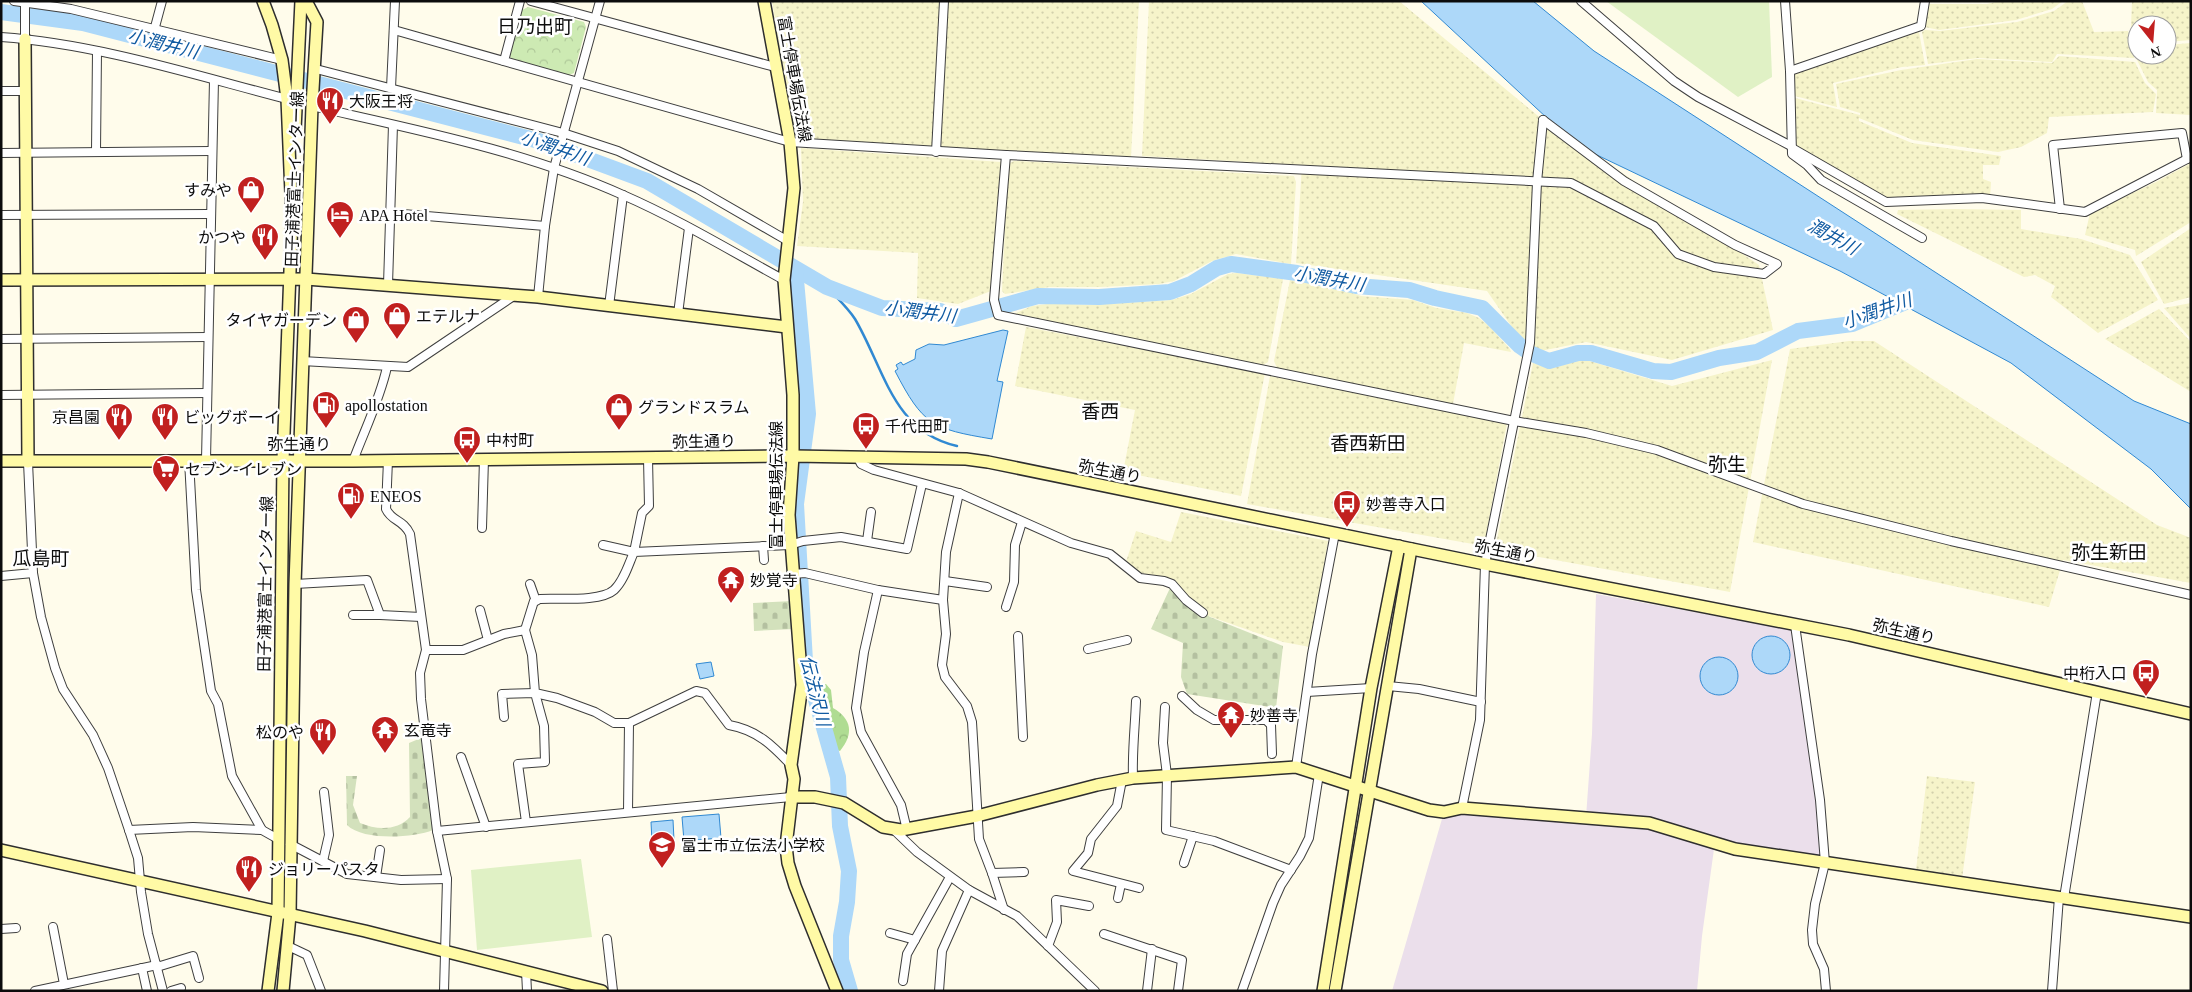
<svg xmlns="http://www.w3.org/2000/svg" width="2192" height="992" viewBox="0 0 2192 992" font-family="'Times New Roman','Noto Sans JP',serif">
<style>
.industrial{fill:#ebdfeb}
.farmland{fill:url(#farmland-dots)}
.forest{fill:url(#forest-crowns)}
.cemetery{fill:url(#cemetery-stones)}
.park{fill:url(#park-crowns)}
.pitch{fill:#e0f1c5}
.water{fill:#add8f9;stroke:#3189d2}
.lines{fill:none;stroke-linecap:round;stroke-linejoin:round}
.stream{stroke:#3189d2;stroke-width:2.5}
.river{stroke:#add8f9;stroke-width:16}
.street-casing{stroke:#3f3f3f;stroke-width:10}
.secondary-casing{stroke:#2e2e2e;stroke-width:14}
.street{stroke:#fff;stroke-width:8}
.secondary{stroke:#fffaa6;stroke-width:11}
.labels{text-anchor:middle;stroke-width:5;stroke-linejoin:round;paint-order:stroke}
.street-label{font-size:16px;fill:#0c0c0c;stroke:#fff}
.poi-label{font-size:16px;fill:#0c0c0c;stroke:#fff;text-anchor:start}
.water-label{font-size:18px;font-style:italic;fill:#115ba2;stroke:#fff}
.quarter-label{font-size:19px;fill:#0c0c0c;stroke:#fff}
</style>
<defs>
<pattern id="farmland-dots" width="8" height="8" patternUnits="userSpaceOnUse" patternTransform="scale(1.25)"><rect width="8" height="8" fill="#f6f4ca"/><path d="M2 2h.1M6 6h.1" fill="none" stroke="#d2d0ac" stroke-width="1.8" stroke-linecap="round"/></pattern>
<pattern id="forest-crowns" width="20" height="18" patternUnits="userSpaceOnUse" patternTransform="scale(1.25)"><rect width="20" height="18" fill="#afdc92"/><path d="M2 6a3 3 0 1 1 6 0M12 15a3 3 0 1 1 6 0" fill="none" stroke="#95bc7d"/></pattern>
<pattern id="cemetery-stones" width="16" height="16" patternUnits="userSpaceOnUse" patternTransform="scale(1.25)"><rect width="16" height="16" fill="#d3e1bc"/><path d="M2 7V4a2 2 0 0 1 4 0v3zM10 15v-3a2 2 0 0 1 4 0v3z" fill="#b4c0a0"/></pattern>
<pattern id="park-crowns" width="20" height="18" patternUnits="userSpaceOnUse" patternTransform="scale(1.25)"><rect width="20" height="18" fill="#cdeab3"/><path d="M2 6a3 3 0 1 1 6 0M12 15a3 3 0 1 1 6 0" fill="none" stroke="#afc899"/></pattern>
</defs>
<rect width="100%" height="100%" fill="#fffceb"/>
<path class="industrial" d="M1596,594L1792,630L1825,863L1714,849L1702,936L1697,991H1392L1444,812L1518,818L1586,817L1592,734Z"/>
<g class="farmland">
<path d="M772,1H940L932,148L794,138Z"/>
<path d="M948,1H1139L1131,157L941,148Z"/>
<path d="M1149,1H1399L1543,120L1759,265L1773,330L1672,360L1586,342L1530,353L1487,291L1296,263L1302,165L1142,156Z"/>
<path d="M2000,1H2063L2052,9L2016,20L1939,30L1925,27L1929,4H1987Z"/>
<path d="M2068,1H2082L2094,32L2128,31L2134,48V58L2057,54L2052,62L1978,58L1928,64L1922,32L1925,30L1940,31L2017,22L2054,11Z"/>
<path d="M2132,1H2191V40L2167,42V25H2137V45L2131,26Z"/>
<path d="M1919,32L1925,65L1902,67L1833,83L1837,107L1795,96V72Z"/>
<path d="M2191,43V115L2156,113L2157,90L2148,82L2137,60V48V55H2167V45Z"/>
<path d="M2059,56L2135,62L2145,83L2156,94L2153,112L2049,117L2047,133L2021,147L1998,152L1913,140L1859,118V121L1912,143L2001,156L1999,165H1983V179L1991,182L1990,198L1886,202L1792,148L1795,98L1860,115V113L1840,107L1836,84L1901,70L1977,59L2052,63Z"/>
<path d="M801,148L1001,162L991,291L958,304L917,298L918,253L797,246L803,202Z"/>
<path d="M1014,161L1294,176L1296,182L1291,264L1236,254L1212,261L1174,281L1159,284L1101,287H1049L1005,294L1002,291L1008,164Z"/>
<path d="M2191,163V222L2136,256L2135,250L2085,235L2090,213L2156,182Z"/>
<path d="M1955,209L2021,210V229L2081,239L2130,255L2158,300L2098,333L2051,297L2055,286L2035,275L2024,277L1897,214L1898,210Z"/>
<path d="M2191,228V297L2164,304L2141,262Z"/>
<path d="M1237,273L1283,279L1268,362L1263,365L1014,314L1032,306L1054,303L1089,305L1172,300L1191,294L1228,274Z"/>
<path d="M1290,280L1338,288L1361,296L1413,300L1436,308L1467,313L1479,318L1489,326L1510,349L1511,352L1464,343L1453,404L1277,368L1274,361Z"/>
<path d="M2191,303V339L2164,308Z"/>
<path d="M2159,309L2191,342V392L2105,339Z"/>
<path d="M1026,327L1265,373L1241,496L1123,472L1135,410L1015,386Z"/>
<path d="M1849,341H1874L2157,525L2191,538V583L2063,560L2049,607L1753,542L1790,349Z"/>
<path d="M1583,359L1672,386L1772,360L1730,592L1495,549L1533,363L1553,368Z"/>
<path d="M1270,376L1507,423L1484,546L1247,504Z"/>
<path d="M1181,512L1328,541L1310,647L1283,642L1197,612L1163,579L1124,568L1136,531L1171,542Z"/>
<path d="M1927,776L1975,782L1962,879L1916,870Z"/>
</g>
<path class="forest" d="M812,684H826L831,690L833,708C852,719 854,734 840,751L827,747L812,709Z"/>
<g class="cemetery">
<path d="M1170,588L1210,617L1283,646L1276,708L1187,694L1181,677L1183,643L1151,629Z"/>
<path d="M793,601L794,629L754,631L753,603Z"/>
<path d="M421,738L433,830C413,838 363,841 347,825L346,776H357L353,805L360,823C377,830 397,831 410,817L409,743Z"/>
</g>
<path class="park" d="M528,7L584,22L586,27L574,73L569,75L512,60L509,55L522,10Z"/>
<g class="pitch">
<path d="M1606,1H1769L1772,77L1738,97Z"/>
<path d="M581,859L592,937L477,950L471,870Z"/>
</g>
<g class="water">
<path d="M1421,1H1533L1594,51L2134,401L2191,424V509L2151,469L2011,363L1840,271L1576,145Z"/>
<path d="M1003,330L1008,331L997,381L1003,382L992,439C932,429 923,425 895,371L898,369L896,365L901,362L903,365L915,359L916,350L929,344L944,345Z"/>
<circle cx="1771" cy="655" r="19"/>
<circle cx="1719" cy="676" r="19"/>
<path d="M711,662L714,676L700,679L696,664Z"/>
<path d="M719,814L721,838L684,841L682,817Z"/>
<path d="M673,820L674,840L652,842L651,822Z"/>
</g>
<g class="lines">
<path class="stream" d="M827,287C836,297 848,308 855,319C884,368 893,432 957,446"/>
<g class="river">
<path d="M1,12L83,23L539,141L647,181L827,287L882,308L940,311L956,319L1038,296L1099,297L1170,292L1191,284L1217,268L1231,264L1297,273L1356,286L1409,290L1435,298L1482,308L1520,346L1530,353L1549,361L1578,353H1591L1653,371L1671,372L1719,358L1757,352L1798,331L1852,324L1920,296"/>
<path d="M795,269L808,414L796,504L805,661L838,777L840,826L849,871L847,902L841,936V960L850,991"/>
</g>
<defs>
<g id="street">
<path d="M14,1L71,9L282,60"/>
<path d="M25,1V39"/>
<path d="M531,1L775,67"/>
<path d="M1581,1L1674,81L1698,97L1791,146"/>
<path d="M1785,1L1790,71L1792,154L1807,165L1821,180L1922,238"/>
<path d="M155,27L162,1"/>
<path d="M394,30L790,142L1006,155L1571,183L1654,226L1678,254L1714,267L1764,274L1777,264L1735,245L1624,181L1543,120"/>
<path d="M1,37C98,44 194,75 287,99"/>
<path d="M504,61L520,1"/>
<path d="M316,69L563,133L618,151L698,189L788,241"/>
<path d="M1790,71L1921,26L1925,1"/>
<path d="M391,88L395,1"/>
<path d="M1,91H25"/>
<path d="M312,106C417,130 525,151 623,195C678,219 731,251 784,280"/>
<path d="M1792,148L1886,202L1982,198L2085,212L2191,157"/>
<path d="M96,151L97,51"/>
<path d="M936,152L944,1"/>
<path d="M1,153L211,151"/>
<path d="M1006,155L994,300L998,315L1514,421L1586,433L1657,450L1803,504L1951,541L2191,595"/>
<path d="M2060,209L2053,145L2182,133L2187,159"/>
<path d="M391,213L545,226"/>
<path d="M1,215L210,214"/>
<path d="M388,285L393,125"/>
<path d="M538,297L545,226L554,168L600,1"/>
<path d="M609,306L623,195"/>
<path d="M678,314L689,228"/>
<path d="M1,339L208,337"/>
<path d="M302,361L408,367L515,295"/>
<path d="M1,395L207,393"/>
<path d="M858,458L861,464L874,470L959,493L1071,543L1110,554L1140,578L1164,581L1172,584L1186,600L1203,613"/>
<path d="M189,460L196,590L211,691L218,704L232,776L262,830L278,839"/>
<path d="M206,460L214,80"/>
<path d="M388,460L386,509C392,522 403,519 410,534L426,650L420,673L421,699L437,831L447,879L444,991"/>
<path d="M353,461C365,429 380,399 387,367"/>
<path d="M28,462L33,573L41,617L55,668L63,689L93,735L108,768L129,830L138,858L141,892L148,934L163,991"/>
<path d="M959,493L946,552L943,600L946,634L942,665L945,677L967,706L972,722L979,839L992,873L1004,910"/>
<path d="M482,528L484,459"/>
<path d="M867,541L871,512"/>
<path d="M603,545L634,552L642,513L649,506L648,458"/>
<path d="M763,546L764,560"/>
<path d="M794,574L805,573L878,590L943,600"/>
<path d="M1,576L33,573"/>
<path d="M945,581L987,587"/>
<path d="M295,584L367,580L380,615L421,617"/>
<path d="M530,584L536,601"/>
<path d="M878,590L864,652L856,708L861,732L901,805L907,830"/>
<path d="M1006,607L1014,582L1015,545L1022,522"/>
<path d="M480,610L488,640"/>
<path d="M353,615H380"/>
<path d="M1795,625L1820,800L1825,863L1815,904L1812,930L1813,944L1824,969L1826,991"/>
<path d="M525,630L534,601L540,599C558,598 601,602 614,590C624,581 629,563 634,552L790,545L803,541L841,537L907,549L922,484"/>
<path d="M1018,636L1023,737"/>
<path d="M1088,649L1127,640"/>
<path d="M426,650H463L504,634L525,630L532,655L535,693L557,698L595,712L614,723H629L696,691L705,693L729,725C757,730 772,745 791,765"/>
<path d="M1388,686L1419,689L1481,702"/>
<path d="M1307,692L1371,688"/>
<path d="M1182,696L1197,710L1214,720H1266L1271,725L1272,754"/>
<path d="M1165,707L1163,743L1167,775L1166,830L1214,841L1291,870"/>
<path d="M504,717L502,694L535,693L544,726L545,762L518,764L526,822"/>
<path d="M461,757L486,827"/>
<path d="M1296,767L1312,654L1335,533"/>
<path d="M1133,778C1132,752 1135,727 1136,701"/>
<path d="M1122,780L1117,806L1091,839L1088,853L1073,871L1139,888"/>
<path d="M1462,808L1480,720L1485,564L1530,343L1537,182L1543,120"/>
<path d="M628,812L629,723"/>
<path d="M129,830L193,827L262,830"/>
<path d="M894,830L917,852L969,890L1017,916L1095,991"/>
<path d="M437,831L791,797"/>
<path d="M290,844L347,874L401,880L447,879"/>
<path d="M323,861L329,835L324,792"/>
<path d="M1184,863L1193,836"/>
<path d="M992,873L1024,872"/>
<path d="M376,877L380,850"/>
<path d="M1118,898L1121,884"/>
<path d="M2064,898L2097,692"/>
<path d="M53,927L64,984"/>
<path d="M1,929L16,928"/>
<path d="M890,933L915,940"/>
<path d="M1104,934L1182,960L1178,991"/>
<path d="M607,939L613,991"/>
<path d="M288,946L307,955L321,991"/>
<path d="M1048,946L1057,922L1056,900L1089,906"/>
<path d="M157,967L193,956L199,978"/>
<path d="M142,968L147,991"/>
<path d="M526,971L527,991"/>
<path d="M903,981L907,954L950,877"/>
<path d="M35,991L157,965"/>
<path d="M171,991L181,988"/>
<path d="M939,991L942,951L969,890"/>
<path d="M1147,991L1152,949"/>
<path d="M1242,991L1273,903L1281,885L1300,856L1309,838L1319,774"/>
<path d="M2052,991L2059,897"/>
</g>
<g id="secondary">
<path d="M263,1L272,25L282,60L287,99L292,217L283,460L278,913L268,991"/>
<path d="M764,1L790,142L794,188L784,280L793,395V456L789,515L802,685L791,765L794,779L786,846L788,863L795,886L837,991"/>
<path d="M25,39L28,462"/>
<path d="M295,130L301,1"/>
<path d="M1,280L306,279L538,297L787,327"/>
<path d="M1,461H353L793,456L966,459L988,462L1485,564L1849,635L2191,714"/>
<path d="M791,797H815L844,803L883,827L901,830L977,816L1097,785L1133,778L1296,767L1429,810L1444,812L1462,808L1649,823L1735,849L2191,917"/>
<path d="M1,850L365,931L602,991"/>
<path d="M283,991L290,915L295,584L312,106L317,22L306,1"/>
<path d="M1323,991L1371,688L1399,546"/>
<path d="M1335,991L1411,549"/>
</g>
</defs>
<use href="#street" class="street-casing"/>
<use href="#secondary" class="secondary-casing"/>
<use href="#street" class="street"/>
<use href="#secondary" class="secondary"/>
</g>
<defs>
<symbol id="restaurant-pin" viewBox="-11 -11 22 30"><path d="M0 17L-7.5 6A9.5 9.5 0 1 1 7.5 6Z" fill="#c1201f" stroke="#fff"/><path d="M-5-6h1v4h1v-4h1v4h1v-4h1v5L-1.5 .5V6h-2V.5L-5-1ZM5-6V6H3V1.5H1.5Q1.5-4 5-6Z" fill="#fff"/></symbol>
<symbol id="shop-pin" viewBox="-11 -11 22 30"><path d="M0 17L-7.5 6A9.5 9.5 0 1 1 7.5 6Z" fill="#c1201f" stroke="#fff"/><path d="M-5-2.5h2.3a2.7 3.5 0 0 1 5.4 0H5L5.5 6h-11ZM-1.5-2.5h3a1.5 2.3 0 0 0-3 0Z" fill="#fff"/></symbol>
<symbol id="hotel-pin" viewBox="-11 -11 22 30"><path d="M0 17L-7.5 6A9.5 9.5 0 1 1 7.5 6Z" fill="#c1201f" stroke="#fff"/><path d="M-6-4.5h1.5V1H6V5H4.5V3h-9V5H-6ZM-4 0a1.8 1.8 0 1 1 3.6 0ZM.5 0V-2.5h3Q6-2.5 6 0Z" fill="#fff"/></symbol>
<symbol id="fuel-pin" viewBox="-11 -11 22 30"><path d="M0 17L-7.5 6A9.5 9.5 0 1 1 7.5 6Z" fill="#c1201f" stroke="#fff"/><path d="M-5.5-6h7V0h2V4h1.3V-2.5L3-4.5l.8-.8L6-3V5H2.5V1h-1V6h-7ZM-4.2-4.7v3.2H.2V-4.7Z" fill="#fff"/></symbol>
<symbol id="bus-pin" viewBox="-11 -11 22 30"><path d="M0 17L-7.5 6A9.5 9.5 0 1 1 7.5 6Z" fill="#c1201f" stroke="#fff"/><path d="M-5-6H5V4H4V6H2V4H-2V6H-4V4H-5ZM-3.5-4V0h7V-4ZM-3.5 1.2v1.5H-2V1.2ZM2 1.2v1.5H3.5V1.2Z" fill="#fff"/></symbol>
<symbol id="supermarket-pin" viewBox="-11 -11 22 30"><path d="M0 17L-7.5 6A9.5 9.5 0 1 1 7.5 6Z" fill="#c1201f" stroke="#fff"/><path d="M-6-5.5h2.5l.6 2H6L4.5 2H-2.5L-4.4-4H-6ZM-1.5 3.2a1.3 1.3 0 1 0 .1 0ZM3 3.2a1.3 1.3 0 1 0 .1 0Z" fill="#fff"/></symbol>
<symbol id="temple-pin" viewBox="-11 -11 22 30"><path d="M0 17L-7.5 6A9.5 9.5 0 1 1 7.5 6Z" fill="#c1201f" stroke="#fff"/><path d="M0-6L5-2H3V0L6.5 2.5H4V6H1.5V3h-3V6H-4V2.5H-6.5L-3 0V-2H-5Z" fill="#fff"/></symbol>
<symbol id="school-pin" viewBox="-11 -11 22 30"><path d="M0 17L-7.5 6A9.5 9.5 0 1 1 7.5 6Z" fill="#c1201f" stroke="#fff"/><path d="M0-5L7-2L0 1L-7-2ZM-4 1L0 2.5L4 1V4Q0 6-4 4Z" fill="#fff"/></symbol>
</defs>
<g fill-rule="evenodd">
<use href="#restaurant-pin" x="314" y="85" width="32" height="43"/>
<use href="#shop-pin" x="235" y="174" width="32" height="43"/>
<use href="#hotel-pin" x="324" y="199" width="32" height="43"/>
<use href="#restaurant-pin" x="249" y="221" width="32" height="43"/>
<use href="#shop-pin" x="381" y="300" width="32" height="43"/>
<use href="#shop-pin" x="340" y="304" width="32" height="43"/>
<use href="#fuel-pin" x="310" y="389" width="32" height="43"/>
<use href="#shop-pin" x="603" y="391" width="32" height="43"/>
<use href="#restaurant-pin" x="103" y="401" width="32" height="43"/>
<use href="#restaurant-pin" x="149" y="401" width="32" height="43"/>
<use href="#bus-pin" x="850" y="410" width="32" height="43"/>
<use href="#bus-pin" x="451" y="424" width="32" height="43"/>
<use href="#supermarket-pin" x="150" y="453" width="32" height="43"/>
<use href="#fuel-pin" x="335" y="480" width="32" height="43"/>
<use href="#bus-pin" x="1331" y="488" width="32" height="43"/>
<use href="#temple-pin" x="715" y="564" width="32" height="43"/>
<use href="#bus-pin" x="2130" y="657" width="32" height="43"/>
<use href="#temple-pin" x="1215" y="699" width="32" height="43"/>
<use href="#temple-pin" x="369" y="714" width="32" height="43"/>
<use href="#restaurant-pin" x="307" y="716" width="32" height="43"/>
<use href="#school-pin" x="646" y="829" width="32" height="43"/>
<use href="#restaurant-pin" x="233" y="853" width="32" height="43"/>
</g>
<g class="labels">
<g class="street-label">
<text transform="translate(795 79) rotate(80)" y="6">富士停車場伝法線</text>
<text transform="translate(294 179) rotate(-88)" y="6">田子浦港富士インター線</text>
<text transform="translate(704 441) rotate(-1)" y="6">弥生通り</text>
<text x="299" y="450">弥生通り</text>
<text transform="translate(1110 471) rotate(11)" y="6">弥生通り</text>
<text transform="translate(776 485) rotate(-90)" y="6">富士停車場伝法線</text>
<text transform="translate(1506 551) rotate(11)" y="6">弥生通り</text>
<text transform="translate(265 584) rotate(-89)" y="6">田子浦港富士インター線</text>
<text transform="translate(1904 631) rotate(13)" y="6">弥生通り</text>
</g>
<g class="poi-label">
<text x="349" y="107">大阪王将</text>
<text x="232" y="196" text-anchor="end">すみや</text>
<text x="359" y="221">APA Hotel</text>
<text x="246" y="243" text-anchor="end">かつや</text>
<text x="416" y="322">エテルナ</text>
<text x="337" y="326" text-anchor="end">タイヤガーデン</text>
<text x="345" y="411">apollostation</text>
<text x="638" y="413">グランドスラム</text>
<text x="100" y="423" text-anchor="end">京昌園</text>
<text x="184" y="423">ビッグボーイ</text>
<text x="885" y="432">千代田町</text>
<text x="486" y="446">中村町</text>
<text x="185" y="475">セブン-イレブン</text>
<text x="370" y="502">ENEOS</text>
<text x="1366" y="510">妙善寺入口</text>
<text x="750" y="586">妙覚寺</text>
<text x="2127" y="679" text-anchor="end">中桁入口</text>
<text x="1250" y="721">妙善寺</text>
<text x="404" y="736">玄竜寺</text>
<text x="304" y="738" text-anchor="end">松のや</text>
<text x="681" y="851">富士市立伝法小学校</text>
<text x="268" y="875">ジョリーパスタ</text>
</g>
<g class="water-label">
<text transform="translate(163 44) rotate(14)" y="6">小潤井川</text>
<text transform="translate(555 148) rotate(19)" y="6">小潤井川</text>
<text transform="translate(1833 237) rotate(29)" y="6">潤井川</text>
<text transform="translate(1329 279) rotate(10)" y="6">小潤井川</text>
<text transform="translate(1877 311) rotate(-19)" y="6">小潤井川</text>
<text transform="translate(920 312) rotate(7)" y="6">小潤井川</text>
<text transform="translate(815 691) rotate(76)" y="6">伝法沢川</text>
</g>
<g class="quarter-label">
<text x="535" y="33">日乃出町</text>
<text x="1100" y="418">香西</text>
<text x="1368" y="450">香西新田</text>
<text x="1727" y="471">弥生</text>
<text x="2109" y="559">弥生新田</text>
<text x="41" y="565">瓜島町</text>
</g>
</g>
<rect width="2192" height="992" fill="none" stroke="#0c0c0c" stroke-width="5"/>
<g transform="translate(2152 40) rotate(163)"><circle r="24" fill="#ffffff" stroke="#9e9e9e"/>
<path d="M0-4L9 19L0 12L-9 19Z" fill="#c1201f"/>
<text y="-8" font-size="14" font-weight="bold" text-anchor="middle" fill="#0c0c0c">N</text>
</g>
</svg>
